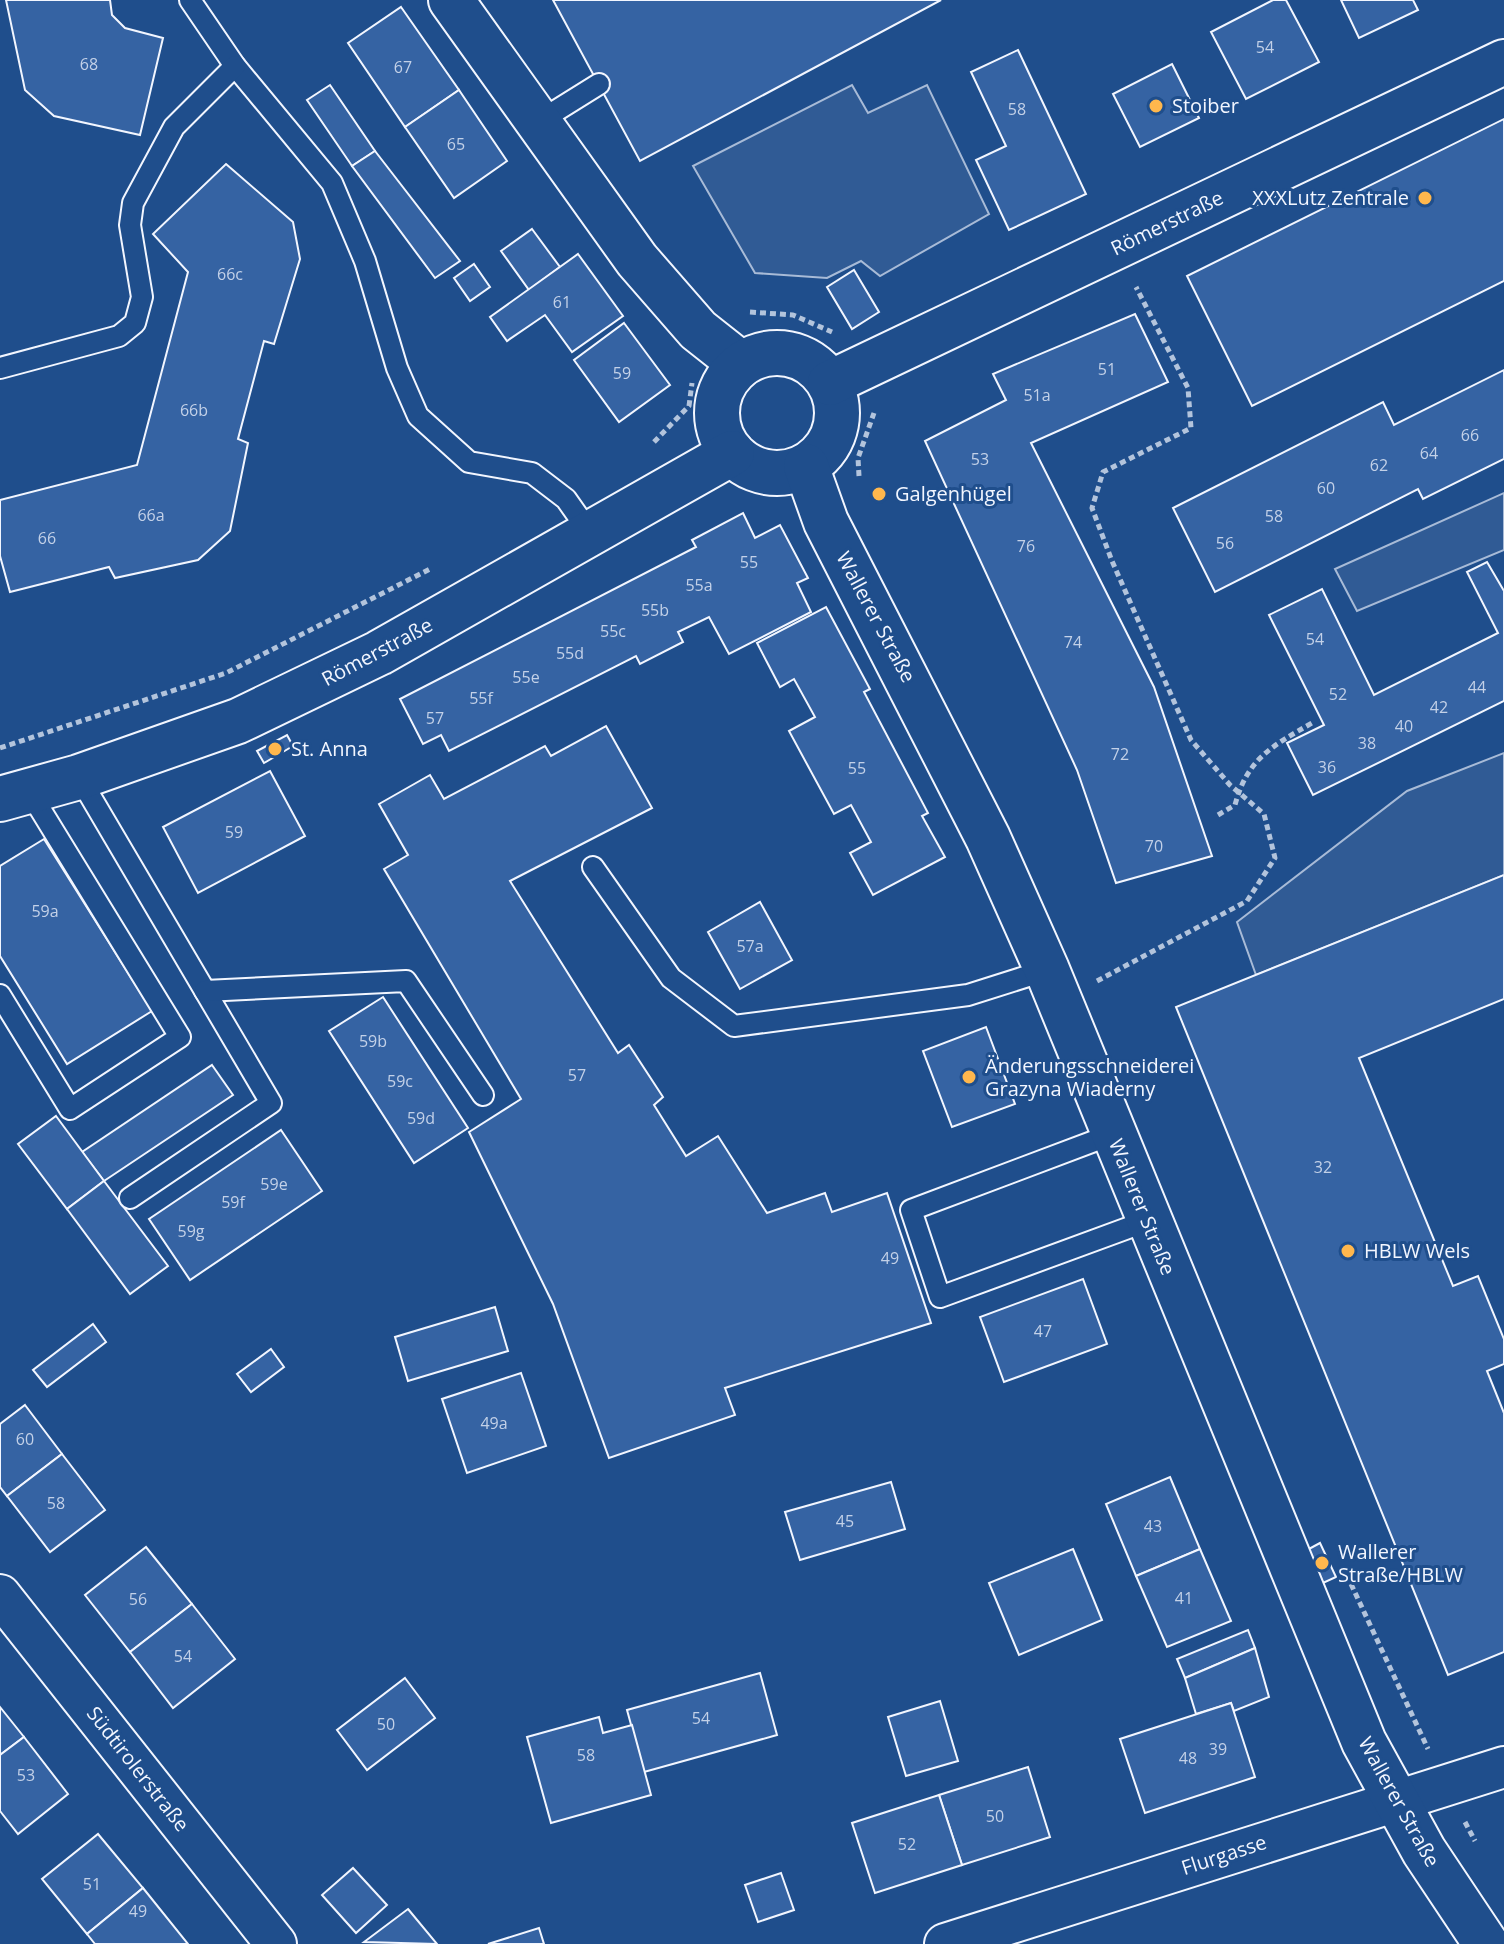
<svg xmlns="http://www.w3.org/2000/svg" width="1504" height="1944" viewBox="0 0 1504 1944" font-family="'Open Sans',sans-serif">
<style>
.built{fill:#305b95;stroke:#a8bbd7;stroke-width:2}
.building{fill:#3563a3;stroke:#f2f6ff;stroke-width:2}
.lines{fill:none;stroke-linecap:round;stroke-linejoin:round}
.lane-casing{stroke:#f2f6ff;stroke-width:24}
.street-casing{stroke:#f2f6ff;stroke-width:44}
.secondary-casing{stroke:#f2f6ff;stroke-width:48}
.path{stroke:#b3c4dc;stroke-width:5;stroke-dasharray:6 4;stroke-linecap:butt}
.lane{stroke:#1f4e8c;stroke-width:20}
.street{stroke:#1f4e8c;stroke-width:40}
.secondary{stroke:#1f4e8c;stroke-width:44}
.poi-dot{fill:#ffb74d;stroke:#1f4e8c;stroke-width:3}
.labels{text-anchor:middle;stroke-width:6;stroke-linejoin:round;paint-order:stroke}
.number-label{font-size:16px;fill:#c3d1e8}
.poi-label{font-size:20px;fill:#f2f6ff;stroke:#1f4e8c;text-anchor:start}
.street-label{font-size:20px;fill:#f2f6ff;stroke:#1f4e8c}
</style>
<rect width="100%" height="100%" fill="#1f4e8c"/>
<g class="built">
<path d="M852,85L868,113L927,85L989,214L880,276L861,261L827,278L755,273L693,166Z"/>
<path d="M1504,493V550L1357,611L1335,569Z"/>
<path d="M1504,753V875L1256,975L1237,922L1407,791Z"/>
</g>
<g class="building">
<path d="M6,0H110L112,15L125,28L163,38L140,135L54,116L25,90Z"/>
<path d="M553,0H941L640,161Z"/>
<path d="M1273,0H1286L1319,62L1246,99L1211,32Z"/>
<path d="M1341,0H1413L1418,10L1359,38Z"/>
<path d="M401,7L459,90L405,127L348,43Z"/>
<path d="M1018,50L1086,194L1009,230L976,160L1006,146L971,72Z"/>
<path d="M1172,64L1199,118L1140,147L1113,94Z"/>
<path d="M330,85L375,151L352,166L307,100Z"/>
<path d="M459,90L507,161L454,198L405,127Z"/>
<path d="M1504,119V281L1252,406L1187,276Z"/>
<path d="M375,151L460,261L435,278L352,166Z"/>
<path d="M226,164L293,222L300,259L274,344L264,341L238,439L248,443L230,531L198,560L115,578L109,567L10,592L0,556V500L137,465L188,272L153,234Z"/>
<path d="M532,229L560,267L529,290L501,251Z"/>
<path d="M578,254L623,316L572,352L545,315L507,341L490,317Z"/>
<path d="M474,264L490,287L470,301L454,278Z"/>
<path d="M854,270L879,312L852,329L827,287Z"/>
<path d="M1135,314L1168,382L1031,443L1154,687L1212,856L1116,883L1077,770L925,441L1006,400L993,374Z"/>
<path d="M624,323L670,385L619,422L574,360Z"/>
<path d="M1504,370V459L1423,499L1418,489L1215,592L1173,508L1383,402L1394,425Z"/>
<path d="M743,513L755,538L780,525L808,578L797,583L811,612L729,654L709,617L678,632L683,642L640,664L636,656L449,751L441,735L423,744L400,699L696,547L692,540Z"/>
<path d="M1487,562L1504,591V701L1313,795L1287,743L1324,725L1269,615L1322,589L1374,695L1498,633L1467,572Z"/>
<path d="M826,607L870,689L864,692L928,813L922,816L945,857L873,895L850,853L871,842L851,805L834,814L789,731L815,717L794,679L780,687L757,643Z"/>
<path d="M606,726L652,808L510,881L618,1053L629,1045L663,1097L654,1105L686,1156L718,1136L767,1213L825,1193L832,1212L887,1193L931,1323L725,1388L735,1415L609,1458L553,1304L469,1132L521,1099L384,869L408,855L379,804L430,775L444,799L545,746L551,756Z"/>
<path d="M287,735L293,746L264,763L257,751Z"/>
<path d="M270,771L305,836L198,893L163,827Z"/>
<path d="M44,839L152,1011L67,1064L0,956V866Z"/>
<path d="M1504,875V999L1359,1058L1453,1286L1478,1276L1504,1339V1364L1487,1371L1504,1413V1652L1448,1675L1176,1007Z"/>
<path d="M760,902L792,960L740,989L708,932Z"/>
<path d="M383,997L468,1128L414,1163L329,1031Z"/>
<path d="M986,1027L1015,1104L952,1127L923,1051Z"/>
<path d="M212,1065L233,1095L104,1181L82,1152Z"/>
<path d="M56,1116L104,1181L67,1209L18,1144Z"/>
<path d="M281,1130L322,1191L190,1280L149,1219Z"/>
<path d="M104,1181L168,1266L130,1294L67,1209Z"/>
<path d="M1083,1279L1107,1344L1004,1382L980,1317Z"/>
<path d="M495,1307L508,1351L408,1381L395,1337Z"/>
<path d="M93,1324L106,1342L47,1387L33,1370Z"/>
<path d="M271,1349L284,1367L251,1392L237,1374Z"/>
<path d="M521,1373L546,1446L467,1473L442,1399Z"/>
<path d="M25,1405L62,1454L7,1496L0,1487V1424Z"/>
<path d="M62,1454L105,1510L50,1552L7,1496Z"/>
<path d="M1170,1477L1200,1549L1136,1576L1106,1504Z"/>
<path d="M891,1482L905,1529L800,1560L785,1512Z"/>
<path d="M1320,1543L1336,1577L1323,1583L1307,1550Z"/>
<path d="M146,1547L192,1604L130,1652L85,1595Z"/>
<path d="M1073,1549L1102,1620L1019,1655L989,1583Z"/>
<path d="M1200,1549L1231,1621L1167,1647L1136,1576Z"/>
<path d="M192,1604L235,1659L173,1708L130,1652Z"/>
<path d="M1248,1630L1255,1648L1185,1678L1177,1659Z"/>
<path d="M1255,1648L1269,1697L1234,1711L1231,1703L1196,1714L1185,1678Z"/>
<path d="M760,1673L777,1735L644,1772L627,1710Z"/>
<path d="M405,1678L435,1718L367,1770L337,1730Z"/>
<path d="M940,1701L958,1761L906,1776L888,1717Z"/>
<path d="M1231,1703L1255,1777L1145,1813L1120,1739Z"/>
<path d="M0,1707L24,1737L0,1755Z"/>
<path d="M599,1717L603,1733L632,1725L651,1795L551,1823L527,1737Z"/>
<path d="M24,1737L68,1794L18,1834L0,1811V1755Z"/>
<path d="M1028,1767L1050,1837L962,1865L939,1795Z"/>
<path d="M939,1795L962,1865L875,1893L852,1823Z"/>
<path d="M98,1834L143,1888L87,1934L42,1879Z"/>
<path d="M353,1868L387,1905L356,1933L322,1895Z"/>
<path d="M781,1873L794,1910L758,1922L745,1885Z"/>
<path d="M143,1888L188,1944H95L87,1934Z"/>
<path d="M408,1909L437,1944L364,1942Z"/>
<path d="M539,1928L544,1944H488Z"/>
</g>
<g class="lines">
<defs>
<g id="lane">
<path d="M190,0L235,66L332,183L365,261L397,368L418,416L469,462L532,473L566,499L590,533"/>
<path d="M538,122L599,84"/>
<path d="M0,368L119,336L135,323L142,297L130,225L133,203L174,127L235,66"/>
<path d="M79,777L271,1103L130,1198"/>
<path d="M593,867L671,978L734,1026L968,995L1047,970"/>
<path d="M205,991L406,981L483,1095"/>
<path d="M0,995L70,1109L180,1037L29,791"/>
<path d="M1113,1134L911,1210L940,1297L1147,1221"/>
</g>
<g id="street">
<path d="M0,1595L276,1944"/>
<path d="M945,1944L1504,1767"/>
</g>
<g id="secondary">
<path d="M451,0L637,260L698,330L741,364"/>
<circle cx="777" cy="413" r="60"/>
<path d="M830,383L1504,62"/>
<path d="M806,466L826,522L988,838L1047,970L1364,1742L1424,1851L1486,1944"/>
<path d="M0,799L79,777L238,721L379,653L732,453"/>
</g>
</defs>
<use href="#lane" class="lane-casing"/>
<use href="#street" class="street-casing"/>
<use href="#secondary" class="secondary-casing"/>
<g class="path">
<path d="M750,312L793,315L832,332"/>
<path d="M654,442L689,406L692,383"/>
<path d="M859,476L858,458L874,413"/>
<path d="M0,748L226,673L430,569"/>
<path d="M1218,815L1235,805C1247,759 1272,746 1312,723"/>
<path d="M1097,981L1247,901L1275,858L1264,814L1230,785L1191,740L1112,561L1092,508L1103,472L1191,428L1188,388L1136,287"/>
<path d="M1351,1584L1428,1749"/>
<path d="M1465,1822L1475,1841"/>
</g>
<use href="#lane" class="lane"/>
<use href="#street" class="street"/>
<use href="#secondary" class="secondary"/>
</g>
<g class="poi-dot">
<circle cx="1156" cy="106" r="8"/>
<circle cx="1425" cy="198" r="8"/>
<circle cx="879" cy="494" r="8"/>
<circle cx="275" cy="749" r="8"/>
<circle cx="969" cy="1077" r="8"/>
<circle cx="1348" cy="1251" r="8"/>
<circle cx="1322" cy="1563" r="8"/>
</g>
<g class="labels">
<g class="number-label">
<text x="1265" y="53">54</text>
<text x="89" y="70">68</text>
<text x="403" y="73">67</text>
<text x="1017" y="115">58</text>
<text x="456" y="150">65</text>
<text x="230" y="280">66c</text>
<text x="562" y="308">61</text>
<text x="1107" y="375">51</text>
<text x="622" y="379">59</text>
<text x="1037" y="401">51a</text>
<text x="194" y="416">66b</text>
<text x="1470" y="441">66</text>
<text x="1429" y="459">64</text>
<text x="980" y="465">53</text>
<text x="1379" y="471">62</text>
<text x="1326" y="494">60</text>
<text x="151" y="521">66a</text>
<text x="1274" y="522">58</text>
<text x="47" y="544">66</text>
<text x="1225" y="549">56</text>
<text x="1026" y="552">76</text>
<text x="749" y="568">55</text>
<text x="699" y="591">55a</text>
<text x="655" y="616">55b</text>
<text x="613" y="637">55c</text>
<text x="1315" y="645">54</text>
<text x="1073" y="648">74</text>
<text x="570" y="659">55d</text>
<text x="526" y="683">55e</text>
<text x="1477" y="693">44</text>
<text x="1338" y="700">52</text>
<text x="481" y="704">55f</text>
<text x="1439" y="713">42</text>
<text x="435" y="724">57</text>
<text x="1404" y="732">40</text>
<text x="1367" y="749">38</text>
<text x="1120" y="760">72</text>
<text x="1327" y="773">36</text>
<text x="857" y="774">55</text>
<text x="234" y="838">59</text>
<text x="1154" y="852">70</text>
<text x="45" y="917">59a</text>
<text x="750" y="952">57a</text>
<text x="373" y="1047">59b</text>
<text x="577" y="1081">57</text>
<text x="400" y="1087">59c</text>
<text x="421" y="1124">59d</text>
<text x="1323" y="1173">32</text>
<text x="274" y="1190">59e</text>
<text x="233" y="1208">59f</text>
<text x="191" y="1237">59g</text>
<text x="890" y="1264">49</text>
<text x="1043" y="1337">47</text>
<text x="494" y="1429">49a</text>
<text x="25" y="1445">60</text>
<text x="56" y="1509">58</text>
<text x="845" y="1527">45</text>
<text x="1153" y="1532">43</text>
<text x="1184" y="1604">41</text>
<text x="138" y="1605">56</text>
<text x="183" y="1662">54</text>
<text x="701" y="1724">54</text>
<text x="386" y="1730">50</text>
<text x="1218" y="1755">39</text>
<text x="586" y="1761">58</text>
<text x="1188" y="1764">48</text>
<text x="26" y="1781">53</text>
<text x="995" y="1822">50</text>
<text x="907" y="1850">52</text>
<text x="92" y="1890">51</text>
<text x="138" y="1917">49</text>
</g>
<g class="poi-label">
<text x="1172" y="113">Stoiber</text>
<text x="1409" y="205" text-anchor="end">XXXLutz Zentrale</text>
<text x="895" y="501">Galgenhügel</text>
<text x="291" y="756">St. Anna</text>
<text x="985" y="1073">Änderungsschneiderei<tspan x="985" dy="23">Grazyna Wiaderny</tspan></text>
<text x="1364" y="1258">HBLW Wels</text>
<text x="1338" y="1559">Wallerer<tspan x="1338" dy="23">Straße/HBLW</tspan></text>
</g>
<g class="street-label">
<text transform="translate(1167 223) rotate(-26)" y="7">Römerstraße</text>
<text transform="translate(876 617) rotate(62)" y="7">Wallerer Straße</text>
<text transform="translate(377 652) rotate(-28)" y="7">Römerstraße</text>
<text transform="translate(1142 1207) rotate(68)" y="7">Wallerer Straße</text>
<text transform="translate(138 1769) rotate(52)" y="7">Südtirolerstraße</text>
<text transform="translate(1399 1802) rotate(61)" y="7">Wallerer Straße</text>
<text transform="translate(1224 1855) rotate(-18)" y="7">Flurgasse</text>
</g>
</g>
</svg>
